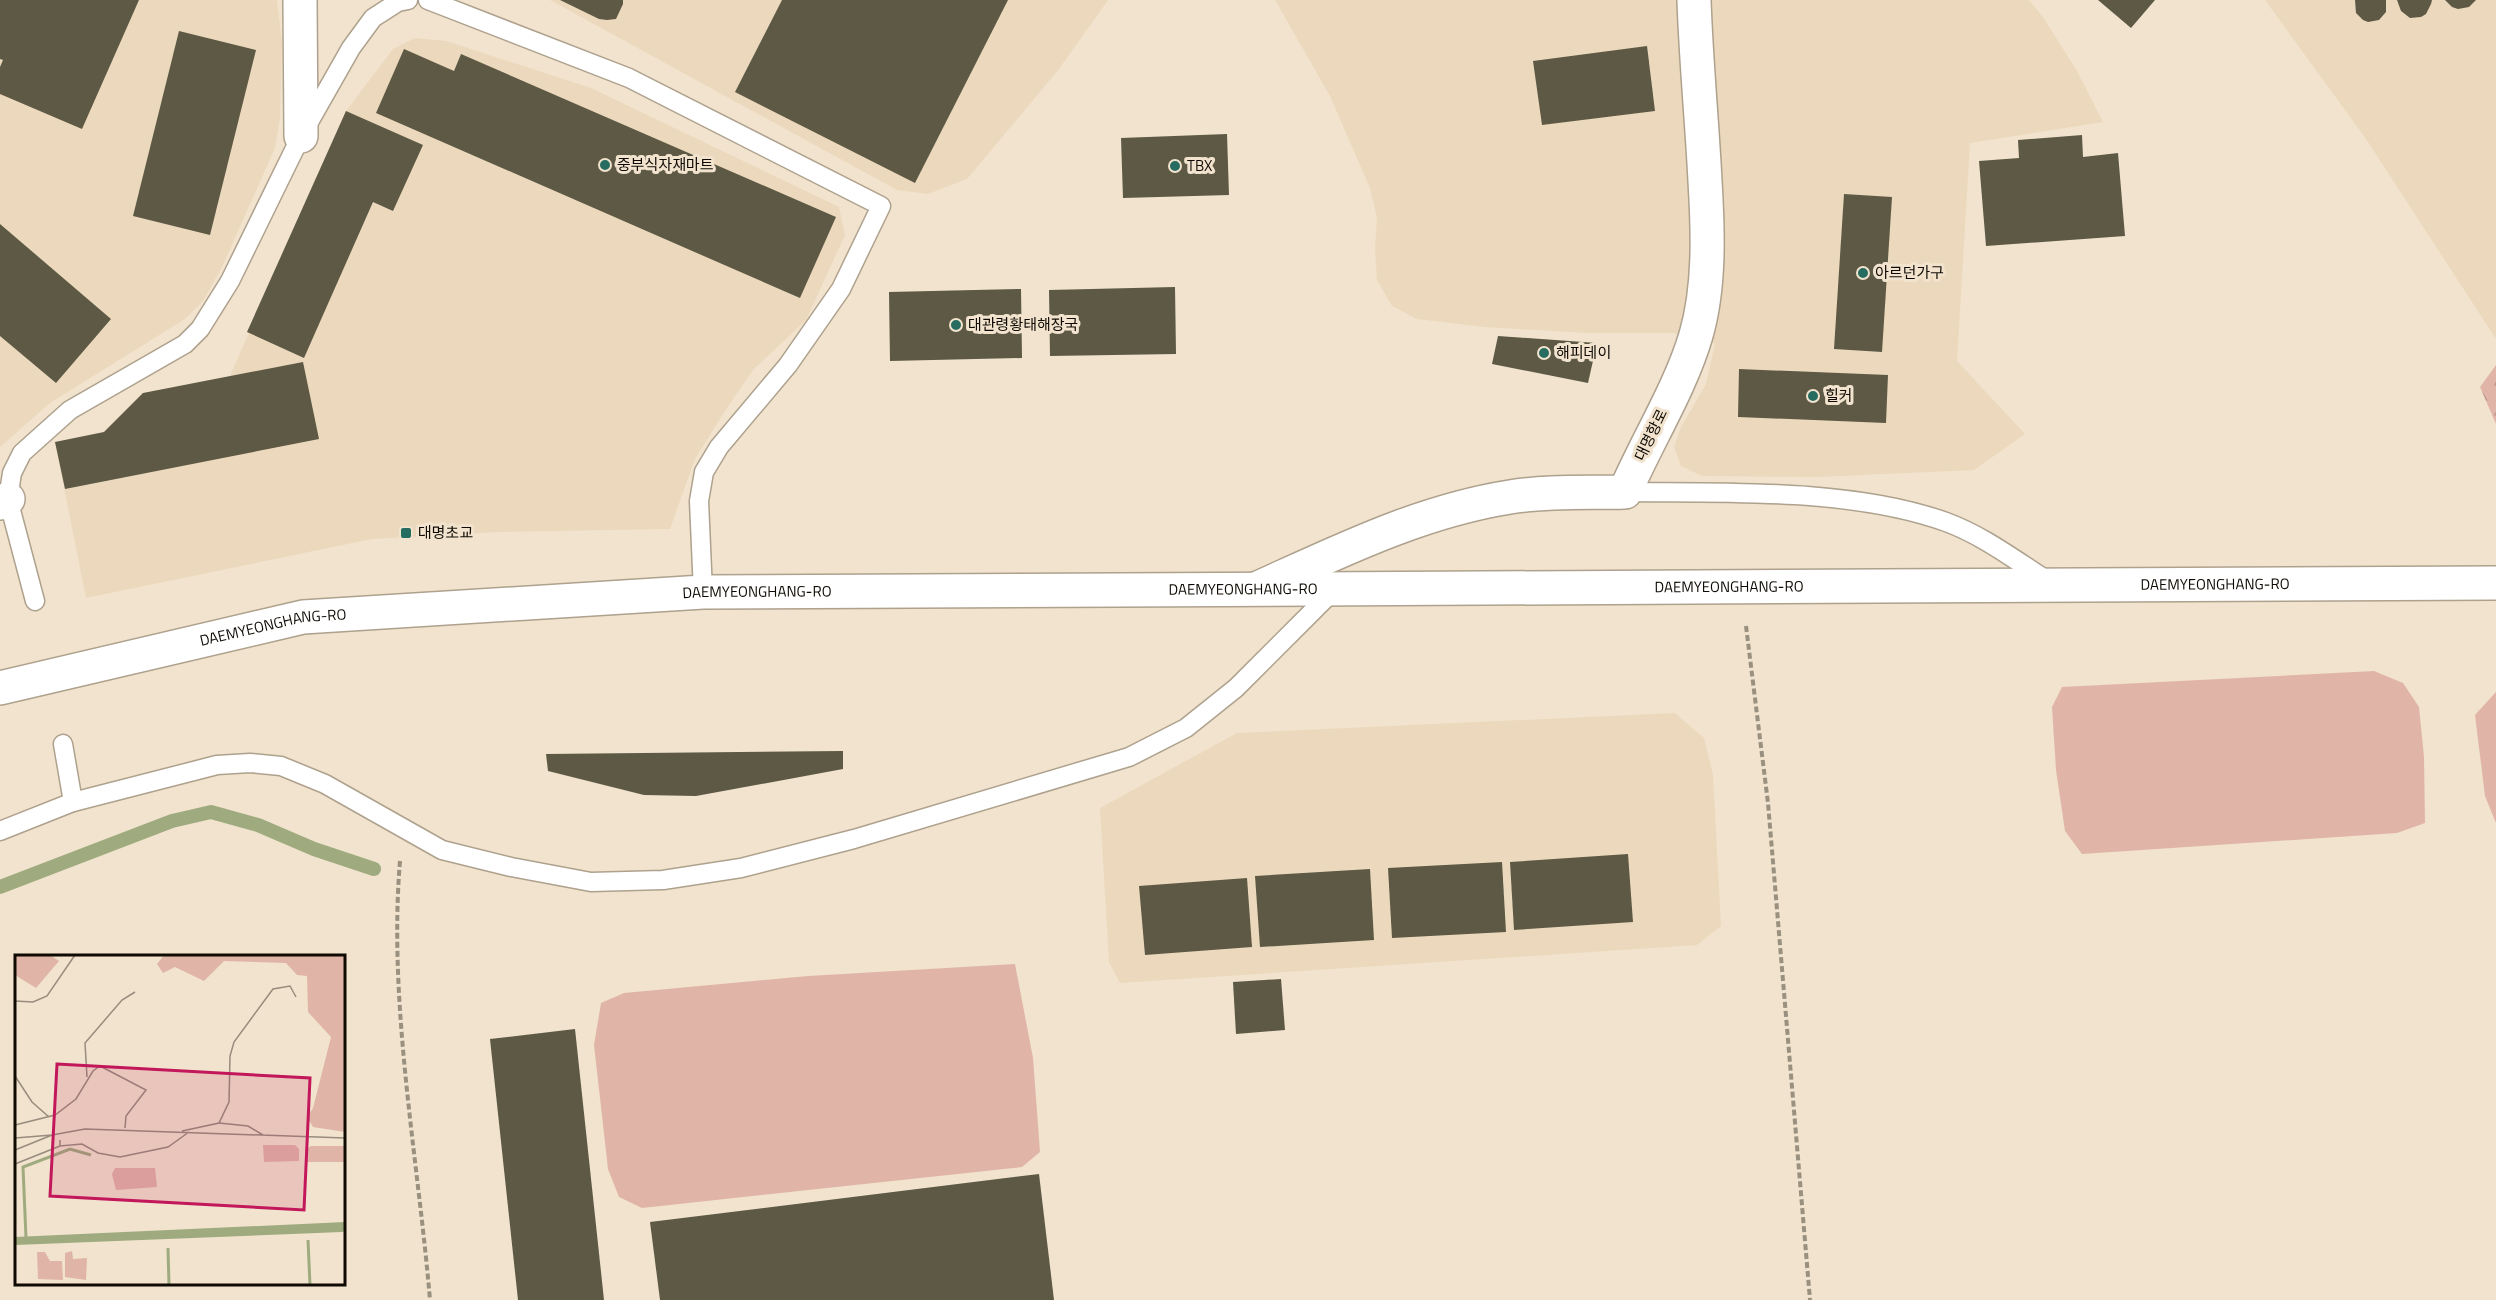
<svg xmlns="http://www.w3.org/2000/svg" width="2496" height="1300" viewBox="0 0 2496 1300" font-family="'Titillium Web','Noto Sans KR',sans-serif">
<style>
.built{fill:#ecd9bd}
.forest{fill:url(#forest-firs)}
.garden{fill:#e0b5a7}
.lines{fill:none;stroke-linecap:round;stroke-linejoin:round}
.stream{stroke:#9fab7f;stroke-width:14}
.building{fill:#5d5944}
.service-casing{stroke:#aea18d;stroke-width:21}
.minor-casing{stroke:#aea18d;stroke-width:36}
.secondary-casing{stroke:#aea18d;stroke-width:36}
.path{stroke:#9a9080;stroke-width:4;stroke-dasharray:6 3;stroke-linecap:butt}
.service{stroke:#fff;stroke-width:18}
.minor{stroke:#fff;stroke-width:33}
.secondary{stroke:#fff;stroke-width:33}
.poi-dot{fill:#266c61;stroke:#f1e3cd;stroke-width:2}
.labels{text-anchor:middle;stroke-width:6;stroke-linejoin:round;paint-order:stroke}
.poi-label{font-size:15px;fill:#0f0a04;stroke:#f1e3cd;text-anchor:start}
.street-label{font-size:15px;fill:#0f0a04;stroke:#f1e3cd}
.inset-river{fill:none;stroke:#9fab7f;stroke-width:3}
.inset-road{fill:none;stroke:#978c7d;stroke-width:1.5}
.view{fill:#c2185b;fill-opacity:0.15;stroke:#c2185b;stroke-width:3}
.inset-edge{fill:none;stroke:#0f0a04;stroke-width:3}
</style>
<defs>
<pattern id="forest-firs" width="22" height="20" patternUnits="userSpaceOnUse" patternTransform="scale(1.5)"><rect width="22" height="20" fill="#e0b5a7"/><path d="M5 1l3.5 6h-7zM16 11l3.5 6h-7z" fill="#bf9a8e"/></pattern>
</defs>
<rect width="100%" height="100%" fill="#f1e3cd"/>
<g class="built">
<path d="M0,0H277L282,44L280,118L275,148L222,267L203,301L185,319L50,403L0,447Z"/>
<path d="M550,0H1108L1059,69L967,179L928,194L897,190Z"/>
<path d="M1275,0H2029L2043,17L2077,71L2103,122L1970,143L1957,361L2025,434L1974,470L1817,477L1702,476L1681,466L1674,447L1681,427L1706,384L1715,343L1674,333H1587L1484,327L1417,319L1392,306L1377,280L1375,249L1377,218L1370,188L1330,96Z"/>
<path d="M2265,0H2496V339L2366,139Z"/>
<path d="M415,38L446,41L591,88L839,207L845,235L806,320L753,370L723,414L695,459L670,529L497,532L372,539L86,598L55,442L104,432L143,393L230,376L346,111L393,49Z"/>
<path d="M1675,713L1704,738L1713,775L1721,926L1697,945L1120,983L1109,962L1100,808L1237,733Z"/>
</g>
<path class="forest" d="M2496,365V424L2480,387Z"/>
<g class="garden">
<path d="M2374,671L2403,683L2419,707L2424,757L2425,823L2397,833L2082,854L2065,831L2056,770L2052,707L2062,687Z"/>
<path d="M2496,692V823L2485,796L2475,715Z"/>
<path d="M1015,964L1033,1058L1040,1152L1022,1167L642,1208L619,1197L608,1169L594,1045L601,1003L624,993L808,976Z"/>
</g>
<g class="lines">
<path class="stream" d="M0,887L172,821L211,812L258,825L314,849L374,869"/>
</g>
<g class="building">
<path d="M0,0H139L82,129L0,94V67L3,60L0,59Z"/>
<path d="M560,0H623V4L616,19L607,20L599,19Z"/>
<path d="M782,0H1008L915,183L735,92Z"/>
<path d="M2098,0H2155L2131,28Z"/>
<path d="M2355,0H2386V12L2379,20L2368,22L2363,20L2356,13Z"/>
<path d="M2397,0H2432L2431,4L2426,14L2421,17L2410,18L2401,11Z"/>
<path d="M2445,0H2476L2469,7L2458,9L2452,7Z"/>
<path d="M179,31L256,50L210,235L133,216Z"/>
<path d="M1647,46L1655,111L1542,125L1533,61Z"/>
<path d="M404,49L454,71L461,54L836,217L800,298L376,113Z"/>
<path d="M346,111L423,145L393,211L373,202L304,358L247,332Z"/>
<path d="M1227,134L1229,195L1123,198L1121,138Z"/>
<path d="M2082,135L2083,157L2118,153L2125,236L1986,246L1979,161L2019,158L2018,140Z"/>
<path d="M1844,194L1892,197L1882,352L1834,349Z"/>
<path d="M0,224L111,319L56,383L0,336Z"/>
<path d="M1175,287L1176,354L1050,356L1049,290Z"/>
<path d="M1021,289L1022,358L890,361L889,292Z"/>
<path d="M1498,336L1597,343L1588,383L1492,364Z"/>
<path d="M303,362L319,439L65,489L55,442L104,432L143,393Z"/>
<path d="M1739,369L1888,375L1886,423L1738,417Z"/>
<path d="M843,751V769L696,796L644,795L548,771L546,754Z"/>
<path d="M1628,854L1633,922L1514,930L1510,862Z"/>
<path d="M1502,862L1506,932L1392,938L1388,868Z"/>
<path d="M1370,869L1374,940L1260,947L1255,876Z"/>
<path d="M1247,878L1252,947L1145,955L1139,886Z"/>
<path d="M1281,979L1285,1030L1236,1034L1233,982Z"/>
<path d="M575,1029L604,1300H518L490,1039Z"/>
<path d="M1039,1174L1054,1300H660L650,1222Z"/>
</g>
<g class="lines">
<defs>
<g id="service">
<path d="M428,0L629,78L881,206L841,289L788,365L719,447L704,472L699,501L703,592"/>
<path d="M1625,492C1724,493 1852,488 1946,522C1982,535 2015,560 2048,581"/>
<path d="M35,601L8,499L12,473L22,453L70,410L185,344L200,329L230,281L301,136L351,48L373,18L398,2L408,0"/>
<path d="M63,744L73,802L217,765L250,763L281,766L325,784L442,850L511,867L591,882L663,880L741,868L854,839L1129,757L1186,728L1236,688L1335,589"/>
<path d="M0,831L73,802"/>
</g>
<g id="minor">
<path d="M300,0L301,136"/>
<path d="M0,503L8,499"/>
<path d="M1258,588C1340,551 1421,511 1510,497C1547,491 1587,493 1625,492C1647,441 1681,387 1696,335C1710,287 1708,231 1705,181C1702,121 1696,61 1694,0"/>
</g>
<g id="secondary">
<path id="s1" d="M0,688L303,617L703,592L2496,583"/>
</g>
</defs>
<use href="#service" class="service-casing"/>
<use href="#minor" class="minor-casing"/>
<use href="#secondary" class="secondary-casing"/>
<g class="path">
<path d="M1746,626L1768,803L1810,1300"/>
<path d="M400,861C388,1004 418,1158 430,1300"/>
</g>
<use href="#service" class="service"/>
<use href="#minor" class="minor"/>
<use href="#secondary" class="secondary"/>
</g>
<g class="poi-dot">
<circle cx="605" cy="165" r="6"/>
<circle cx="1175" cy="166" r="6"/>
<circle cx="1863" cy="273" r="6"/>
<circle cx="956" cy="325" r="6"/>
<circle cx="1544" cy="353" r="6"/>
<circle cx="1813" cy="396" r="6"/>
<rect x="400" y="527" width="12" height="12" rx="3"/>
</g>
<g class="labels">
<g class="poi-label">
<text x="617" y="170">중부식자재마트</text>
<text x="1187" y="171">TBX</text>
<text x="1875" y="278">아르던가구</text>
<text x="968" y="330">대관령황태해장국</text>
<text x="1556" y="358">해피데이</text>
<text x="1825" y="401">힐커</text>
<text x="418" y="538">대명초교</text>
</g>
<g class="street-label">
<text transform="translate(1651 435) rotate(-64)" y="5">대명항로</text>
<text dy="5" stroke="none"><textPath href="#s1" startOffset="2224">DAEMYEONGHANG-RO</textPath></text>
<text dy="5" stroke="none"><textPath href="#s1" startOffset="1738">DAEMYEONGHANG-RO</textPath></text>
<text dy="5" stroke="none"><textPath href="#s1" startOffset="1252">DAEMYEONGHANG-RO</textPath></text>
<text dy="5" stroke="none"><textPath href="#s1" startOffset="766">DAEMYEONGHANG-RO</textPath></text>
<text dy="5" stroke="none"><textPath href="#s1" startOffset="280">DAEMYEONGHANG-RO</textPath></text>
</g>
</g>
<g transform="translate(15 955)">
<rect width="330" height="330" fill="#f1e3cd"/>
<path d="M149,0H330V177L298,172L292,162L298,153L316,82L293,57L292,21L282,20L271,8L209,6L189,26L160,12L148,18L142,9Z" fill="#e0b5a7"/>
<path d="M35,0L44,6L21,33L0,20V0ZM248,190H280L284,194V206L249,207ZM296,191H330V207H291L290,195ZM100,213H140L142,232L101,235L97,219ZM57,296L58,304L72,303L71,325L50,322V298ZM22,297H30L35,306H47L48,325L23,324Z" fill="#e0b5a7"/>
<path d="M330,267V276L327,277L0,290V282Z" fill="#9fab7f"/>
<path class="inset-river" d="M11,283L8,212L55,194L76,200M293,285L295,330M153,293L154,330"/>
<path class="inset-road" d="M0,46L18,47L32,41L60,0M0,121L17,147L34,162M72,122L70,88L107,45L120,37M204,168L233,171L248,180M0,170L40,160L61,144L78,116L85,111L131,135L111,161L110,173M167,176L204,168L214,147L215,101L219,87L258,34L275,31L281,42M0,183L37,180M45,185V191L67,189L83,198L105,202L153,192L174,177M0,195L37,180L70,174L330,183M0,209L45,191"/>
<path class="view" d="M42,109L295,123L289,255L35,241Z"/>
<rect width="330" height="330" class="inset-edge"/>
</g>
</svg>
